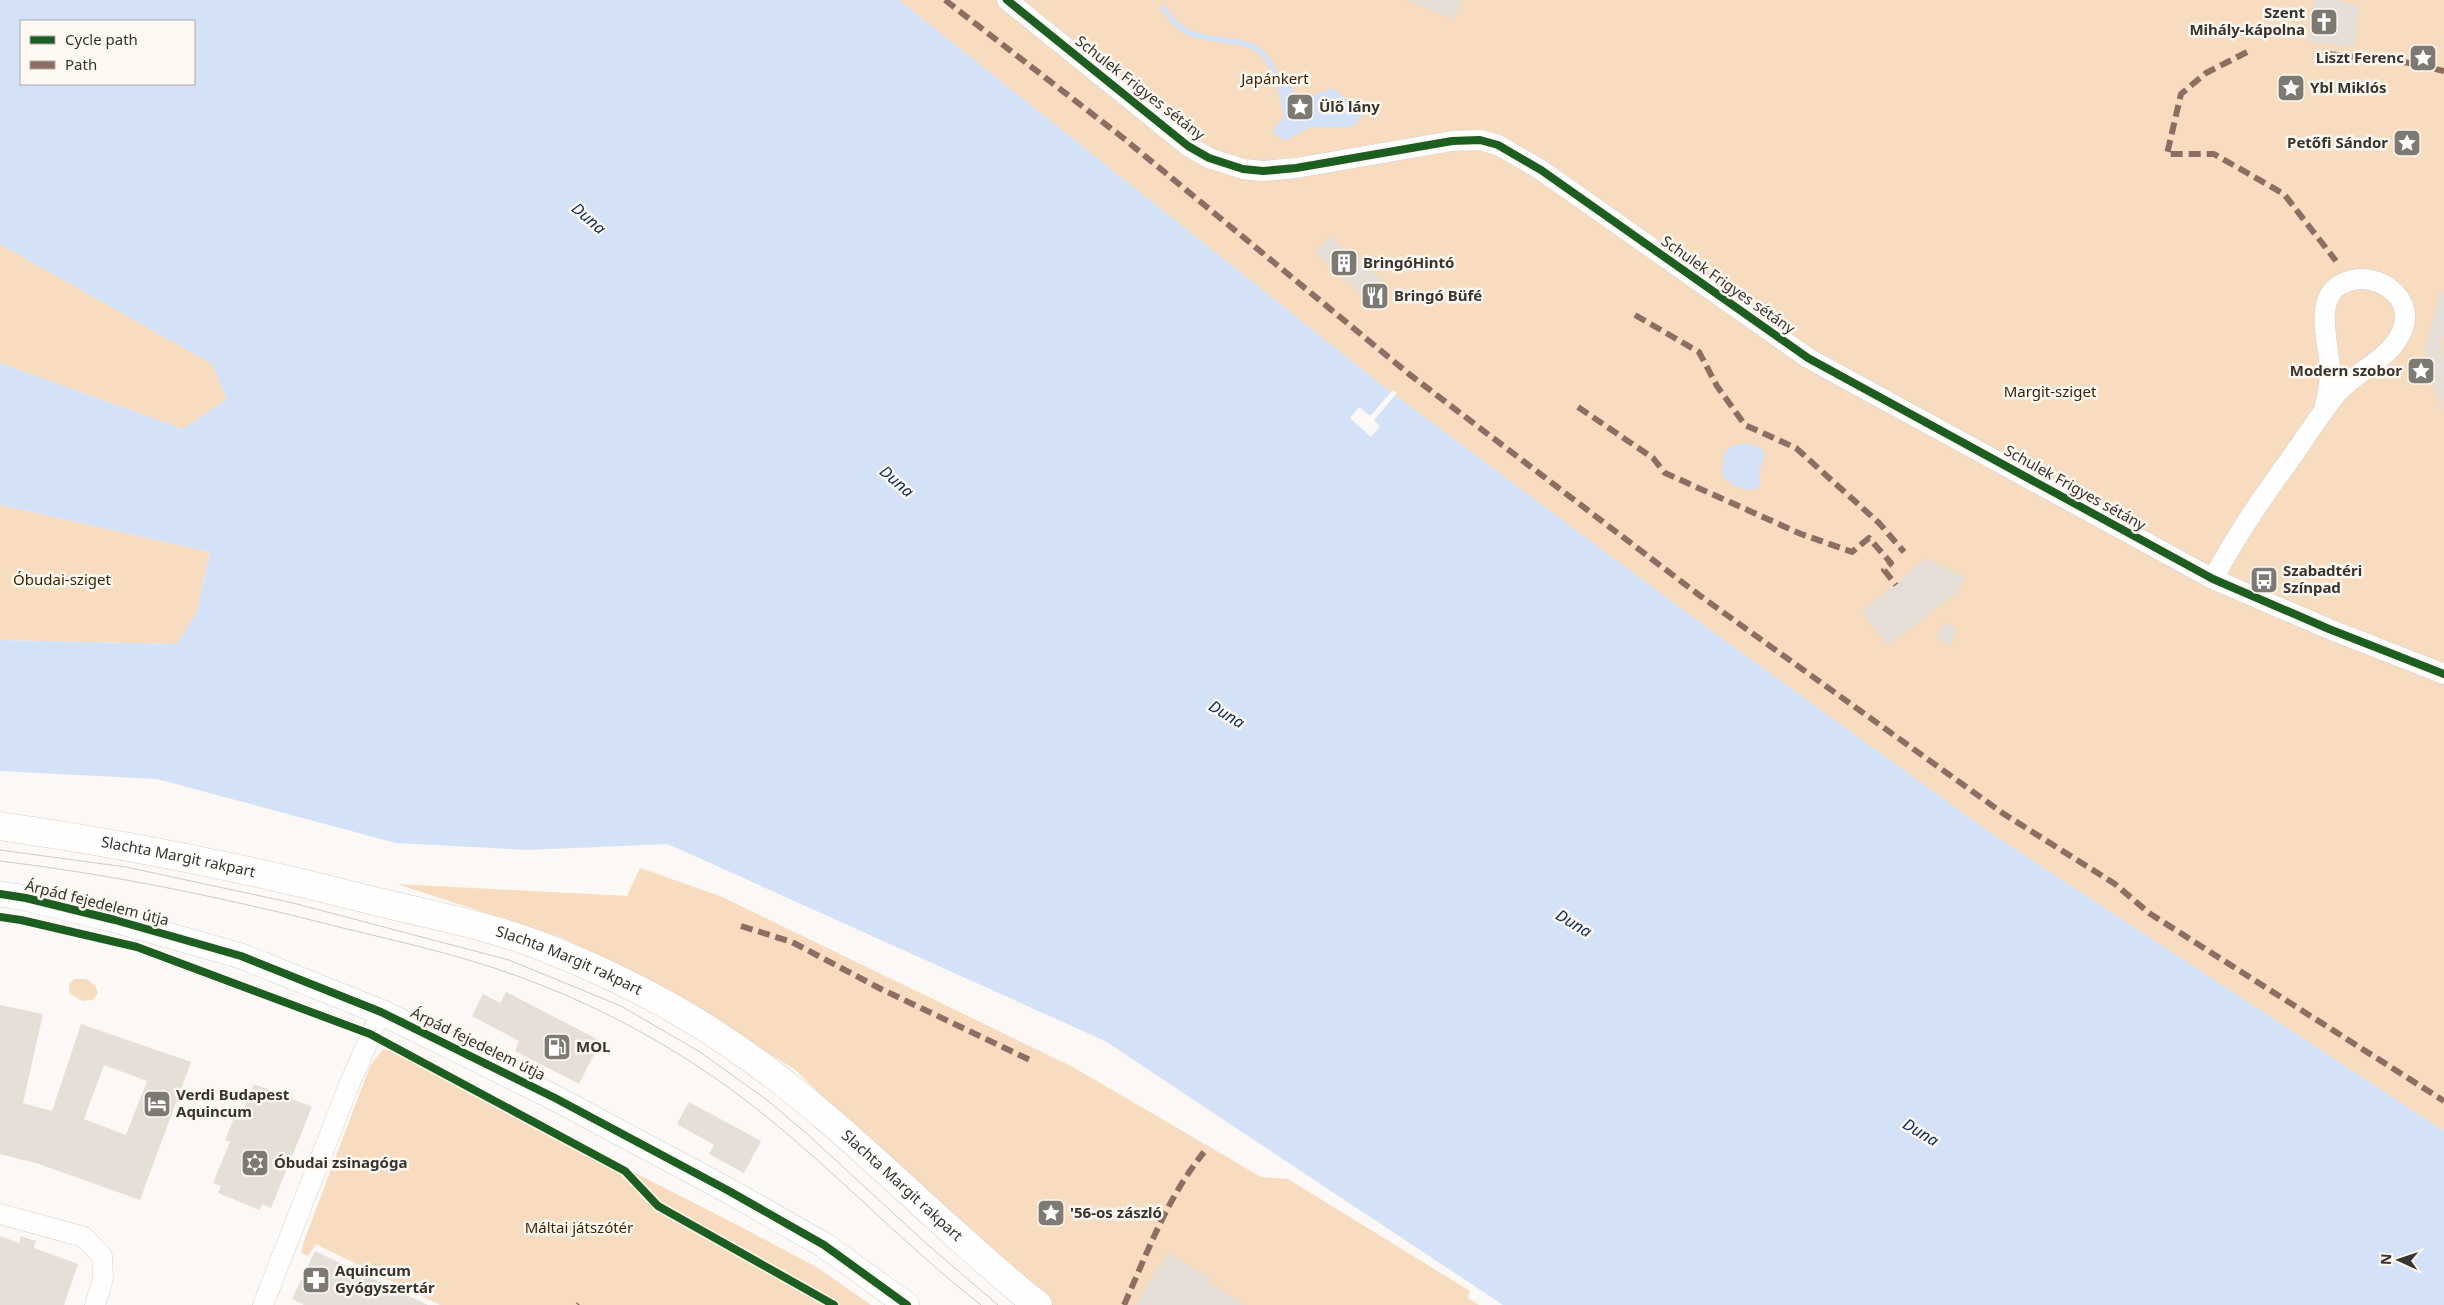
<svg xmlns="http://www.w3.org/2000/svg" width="2444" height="1305" viewBox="0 0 2444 1305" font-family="'Noto Sans',sans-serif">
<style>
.green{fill:#f8dcbf}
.water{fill:#d4e2f8;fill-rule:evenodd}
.pier{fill:#fbf8f5}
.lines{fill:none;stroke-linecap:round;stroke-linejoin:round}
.stream{stroke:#d4e2f8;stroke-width:5.5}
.building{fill:#e6dfd8;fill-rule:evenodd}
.minor-casing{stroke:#d5d1cd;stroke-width:21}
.tertiary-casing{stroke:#d5d1cd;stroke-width:26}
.secondary-casing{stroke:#d5d1cd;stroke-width:29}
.minor{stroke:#fefefe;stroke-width:20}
.tertiary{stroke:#fefefe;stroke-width:25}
.secondary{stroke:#fefefe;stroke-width:28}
.tram{stroke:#cccbca;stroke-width:1}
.quiet{stroke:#8d6e63;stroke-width:6;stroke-dasharray:12 6;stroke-linecap:butt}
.cycleway-casing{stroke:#fef8f2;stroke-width:11}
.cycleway{stroke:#1b5e20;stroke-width:8}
.labels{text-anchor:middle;stroke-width:5;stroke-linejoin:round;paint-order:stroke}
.poi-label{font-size:15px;font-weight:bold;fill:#39342d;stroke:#fef8f2;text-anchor:start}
.park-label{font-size:15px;fill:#3f2400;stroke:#fef8f2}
.street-label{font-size:15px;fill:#39342d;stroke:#fef8f2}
.water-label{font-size:16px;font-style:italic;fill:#0e2f60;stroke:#fef8f2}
</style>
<rect width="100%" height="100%" fill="#fbf8f5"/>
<g class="green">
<path d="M899,0H2444V1131L1992,834L1687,613L1383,386Z"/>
<path d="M0,244L212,364L227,399L183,429L0,363Z"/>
<path d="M0,505L210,552L197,612L177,644L0,640Z"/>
<path d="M640,868L720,896L1073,1067L1261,1177L1288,1179L1470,1291L1468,1298L1479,1305H1042L794,1069L653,982L560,937L397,884L627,896Z"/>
<path d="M74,979H86L95,985L98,993L93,1000L83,1001L70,994L69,984Z"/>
<path d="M383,1049L406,1056L745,1229L818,1268L871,1305H440L316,1244L308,1256L301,1253L304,1241L370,1066Z"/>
</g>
<g class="water">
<path d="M0,0H899L1383,386L1687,613L1992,834L2444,1131V1305H1503L1105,1041L668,844L527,850L396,843L157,779L0,771V640L177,644L197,612L210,552L0,505V363L183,429L227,399L212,364L0,244ZM21,21H194V84H21Z"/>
<path d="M1291,79L1295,96H1312L1333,88L1348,101L1360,107L1361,118L1352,127H1310L1285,141L1274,134V128L1284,117L1277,86L1279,84H1286Z"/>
<path d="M1745,443L1760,447L1765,454L1760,469V486C1748,496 1730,485 1722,475L1724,453L1732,446Z"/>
</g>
<path class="pier" d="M1393,390L1397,393L1374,420L1380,426L1371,437L1350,418L1359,407L1370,416Z"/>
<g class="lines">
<path class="stream" d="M1163,8C1171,19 1179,29 1192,34C1198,36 1205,37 1211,38C1252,45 1264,42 1279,84"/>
</g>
<g class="building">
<path d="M1406,0H1462L1454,20Z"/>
<path d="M2314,0H2340V2L2359,5L2355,47L2308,42Z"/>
<path d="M1330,236L1372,273L1382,277L1386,288L1381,298L1370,300L1365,298L1315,253Z"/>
<path d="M2441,291H2444V334L2441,343L2444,363L2443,412L2428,374L2425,345Z"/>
<path d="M1925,558L1965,577L1959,591L1888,645L1861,613Z"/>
<path d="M1943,622L1958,628L1951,646L1936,639Z"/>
<path d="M506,992L601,1041L579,1084L515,1051L519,1041L472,1016L483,994L500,1003Z"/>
<path d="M0,1005L43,1014L23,1103L52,1111L81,1024L191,1062L140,1200L39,1164L0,1154ZM104,1065L147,1081L126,1135L84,1119Z"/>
<path d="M254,1084L312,1107L271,1208L262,1204L260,1210L218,1193L221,1186L213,1183L230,1142L225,1140L234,1118L239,1120Z"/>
<path d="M689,1102L761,1141L744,1173L709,1154L714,1145L677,1124Z"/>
<path d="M0,1236L19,1243L21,1236L36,1241L34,1248L78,1264L64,1305H0Z"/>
<path d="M315,1251L388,1286L428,1305H304L292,1299Z"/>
<path d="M1168,1252L1210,1278L1208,1282L1246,1305H1135Z"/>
</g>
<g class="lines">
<defs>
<g id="minor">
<path d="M1007,0L1188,146L1209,158L1243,169L1263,171L1296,168L1452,141L1480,140L1498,145L1541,170L1808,358L2213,579L2329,629L2444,674"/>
<path d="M2213,579C2235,537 2261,499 2289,461C2305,438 2320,415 2337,393C2357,370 2390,360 2402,331C2415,300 2383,274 2353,280C2309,289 2329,340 2330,370C2330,385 2327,398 2324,411"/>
<path d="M0,1214L84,1237L102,1256L103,1279L95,1305"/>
<path d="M263,1305L349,1085L381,1012"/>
</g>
<path id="tertiary" d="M0,894L26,898L115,920L241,956L381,1012L555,1098L729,1191L824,1245L907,1305"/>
<g id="secondary">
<path id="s1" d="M0,826C121,843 240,867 358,897C420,913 486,924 546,948C612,974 675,1006 733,1046C813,1100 882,1168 953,1232C981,1257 1009,1283 1038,1305"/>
</g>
</defs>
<use href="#minor" class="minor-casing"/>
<use href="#tertiary" class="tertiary-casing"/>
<use href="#secondary" class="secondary-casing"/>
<use href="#minor" class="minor"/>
<use href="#tertiary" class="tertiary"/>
<use href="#secondary" class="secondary"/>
<g class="tram">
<path d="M0,850L126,867L293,903L509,960L621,1006L700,1052L767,1100L806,1133L928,1245L998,1305"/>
<path d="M0,861C116,875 230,899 343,928C396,941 451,953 503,971C579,997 650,1033 715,1078C812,1145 889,1233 981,1305"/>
</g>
<g class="quiet">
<path d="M945,0L1122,137L1409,374L1699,595L2004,814L2115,884L2149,913L2444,1101"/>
<path d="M2247,52L2206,73L2181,94L2167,154H2214L2284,194L2336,261"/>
<path d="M2328,54L2404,62L2444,71"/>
<path d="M1635,315L1699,352L1717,386L1745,425L1796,448L1879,523L1904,552"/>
<path d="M1578,407L1653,458L1665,473L1801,534L1852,552L1869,538L1891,563L1884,570L1896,585"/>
<path d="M741,926L792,942L881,989L1034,1062"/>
<path d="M578,1305L579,1304"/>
<path d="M1124,1305C1148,1251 1167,1198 1204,1152"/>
</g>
<defs>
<g id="cycleway">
<path d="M1007,0L1188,146L1209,158L1243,169L1263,171L1296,168L1452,141L1480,140L1498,145L1541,170L1808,358L2213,579L2329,629L2444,674"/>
<path d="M0,894L26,898L115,920L241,956L381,1012L555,1098L729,1191L824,1245L907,1305"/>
<path d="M0,917L21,920L137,947L370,1034L625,1171L658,1206L834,1305"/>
</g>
</defs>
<use href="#cycleway" class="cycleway-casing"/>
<use href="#cycleway" class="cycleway"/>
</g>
<defs>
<symbol id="church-square" viewBox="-11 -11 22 22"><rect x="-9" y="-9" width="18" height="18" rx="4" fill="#7d7973" stroke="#fef8f2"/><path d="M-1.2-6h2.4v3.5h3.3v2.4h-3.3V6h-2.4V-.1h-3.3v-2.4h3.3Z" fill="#fff"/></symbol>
<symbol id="sight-square" viewBox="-11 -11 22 22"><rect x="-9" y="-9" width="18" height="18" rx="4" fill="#7d7973" stroke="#fef8f2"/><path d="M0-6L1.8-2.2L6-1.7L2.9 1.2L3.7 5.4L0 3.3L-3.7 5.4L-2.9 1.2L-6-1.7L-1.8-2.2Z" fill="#fff"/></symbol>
<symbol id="building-square" viewBox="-11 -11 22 22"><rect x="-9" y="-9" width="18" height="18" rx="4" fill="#7d7973" stroke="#fef8f2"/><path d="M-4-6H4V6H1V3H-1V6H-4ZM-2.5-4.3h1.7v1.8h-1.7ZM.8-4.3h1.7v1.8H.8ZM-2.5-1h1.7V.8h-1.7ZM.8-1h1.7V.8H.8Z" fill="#fff"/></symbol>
<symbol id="restaurant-square" viewBox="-11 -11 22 22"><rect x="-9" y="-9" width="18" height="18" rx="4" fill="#7d7973" stroke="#fef8f2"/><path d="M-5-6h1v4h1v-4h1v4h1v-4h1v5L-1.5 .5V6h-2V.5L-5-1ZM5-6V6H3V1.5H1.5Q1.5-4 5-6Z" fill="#fff"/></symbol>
<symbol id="bus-square" viewBox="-11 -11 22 22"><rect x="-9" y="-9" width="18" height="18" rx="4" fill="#7d7973" stroke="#fef8f2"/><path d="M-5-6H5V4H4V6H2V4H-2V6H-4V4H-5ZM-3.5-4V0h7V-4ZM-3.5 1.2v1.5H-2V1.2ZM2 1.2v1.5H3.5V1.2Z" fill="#fff"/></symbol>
<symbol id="fuel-square" viewBox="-11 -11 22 22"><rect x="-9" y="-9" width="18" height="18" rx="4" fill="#7d7973" stroke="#fef8f2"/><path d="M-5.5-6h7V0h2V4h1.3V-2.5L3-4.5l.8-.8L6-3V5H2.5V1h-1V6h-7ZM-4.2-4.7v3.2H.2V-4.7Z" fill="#fff"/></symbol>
<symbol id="hotel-square" viewBox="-11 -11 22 22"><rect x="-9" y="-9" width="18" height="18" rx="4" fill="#7d7973" stroke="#fef8f2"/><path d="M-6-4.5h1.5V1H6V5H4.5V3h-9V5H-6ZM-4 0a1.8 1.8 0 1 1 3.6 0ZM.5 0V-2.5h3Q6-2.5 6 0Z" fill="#fff"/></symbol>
<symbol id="synagogue-square" viewBox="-11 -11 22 22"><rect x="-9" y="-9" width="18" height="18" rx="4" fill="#7d7973" stroke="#fef8f2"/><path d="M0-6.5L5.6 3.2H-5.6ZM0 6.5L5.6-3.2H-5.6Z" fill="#fff"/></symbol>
<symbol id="pharmacy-square" viewBox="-11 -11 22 22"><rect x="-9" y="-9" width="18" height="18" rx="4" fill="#7d7973" stroke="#fef8f2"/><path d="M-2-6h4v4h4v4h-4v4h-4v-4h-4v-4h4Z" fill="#fff"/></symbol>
</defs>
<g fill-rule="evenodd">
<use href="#church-square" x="2308" y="6" width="32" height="32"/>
<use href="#sight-square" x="2407" y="42" width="32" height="32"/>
<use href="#sight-square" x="2275" y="72" width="32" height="32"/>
<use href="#sight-square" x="1284" y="91" width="32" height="32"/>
<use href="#sight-square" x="2391" y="127" width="32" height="32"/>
<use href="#building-square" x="1328" y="247" width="32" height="32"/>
<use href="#restaurant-square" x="1359" y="280" width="32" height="32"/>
<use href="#sight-square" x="2405" y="355" width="32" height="32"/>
<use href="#bus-square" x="2248" y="564" width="32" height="32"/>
<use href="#fuel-square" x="541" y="1031" width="32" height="32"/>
<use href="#hotel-square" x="141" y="1088" width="32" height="32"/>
<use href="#synagogue-square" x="239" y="1147" width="32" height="32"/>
<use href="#sight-square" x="1035" y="1197" width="32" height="32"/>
<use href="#pharmacy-square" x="300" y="1264" width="32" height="32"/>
</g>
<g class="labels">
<g class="poi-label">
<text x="2305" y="18" text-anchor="end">Szent<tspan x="2305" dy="17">Mihály-kápolna</tspan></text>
<text x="2404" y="63" text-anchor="end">Liszt Ferenc</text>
<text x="2310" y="93">Ybl Miklós</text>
<text x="1319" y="112">Ülő lány</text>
<text x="2388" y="148" text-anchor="end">Petőfi Sándor</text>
<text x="1363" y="268">BringóHintó</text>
<text x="1394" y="301">Bringó Büfé</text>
<text x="2402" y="376" text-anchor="end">Modern szobor</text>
<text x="2283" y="576">Szabadtéri<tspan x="2283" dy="17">Színpad</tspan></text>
<text x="576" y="1052">MOL</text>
<text x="176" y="1100">Verdi Budapest<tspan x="176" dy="17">Aquincum</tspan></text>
<text x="274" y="1168">Óbudai zsinagóga</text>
<text x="1070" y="1218">'56-os zászló</text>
<text x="335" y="1276">Aquincum<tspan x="335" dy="17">Gyógyszertár</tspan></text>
</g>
<g class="park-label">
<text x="1275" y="84">Japánkert</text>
<text x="2050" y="397">Margit-sziget</text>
<text x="62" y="585">Óbudai-sziget</text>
<text x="579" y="1233">Máltai játszótér</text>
</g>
<g class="street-label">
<text transform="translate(1140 88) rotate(38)" y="5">Schulek Frigyes sétány</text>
<text transform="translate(1728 285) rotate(35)" y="5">Schulek Frigyes sétány</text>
<text transform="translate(2075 488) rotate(29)" y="5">Schulek Frigyes sétány</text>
<text dy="5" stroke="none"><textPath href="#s1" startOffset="181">Slachta Margit rakpart</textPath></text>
<text transform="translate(97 903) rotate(14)" y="5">Árpád fejedelem útja</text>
<text dy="5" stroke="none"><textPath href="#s1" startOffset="586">Slachta Margit rakpart</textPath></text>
<text transform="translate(478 1044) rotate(26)" y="5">Árpád fejedelem útja</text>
<text dy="5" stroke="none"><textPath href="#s1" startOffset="991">Slachta Margit rakpart</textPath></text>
</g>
<g class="water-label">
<text transform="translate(589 218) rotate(41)" y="6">Duna</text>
<text transform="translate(897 481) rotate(41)" y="6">Duna</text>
<text transform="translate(1227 714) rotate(31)" y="6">Duna</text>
<text transform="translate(1574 923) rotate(31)" y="6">Duna</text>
<text transform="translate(1921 1132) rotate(31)" y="6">Duna</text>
</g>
</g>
<rect x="20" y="20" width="175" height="65" fill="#fef8f2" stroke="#afaaa3"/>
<rect x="30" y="36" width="25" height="8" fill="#1b5e20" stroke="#afaaa3"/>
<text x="65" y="45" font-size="15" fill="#39342d">Cycle path</text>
<rect x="30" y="61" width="25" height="8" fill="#8d6e63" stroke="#afaaa3"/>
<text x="65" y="70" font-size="15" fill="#39342d">Path</text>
<g transform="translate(2399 1260) rotate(273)" stroke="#fef8f2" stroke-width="4" paint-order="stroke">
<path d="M0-4L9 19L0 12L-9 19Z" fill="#39342d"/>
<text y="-8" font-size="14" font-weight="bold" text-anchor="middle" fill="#39342d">N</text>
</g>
</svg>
